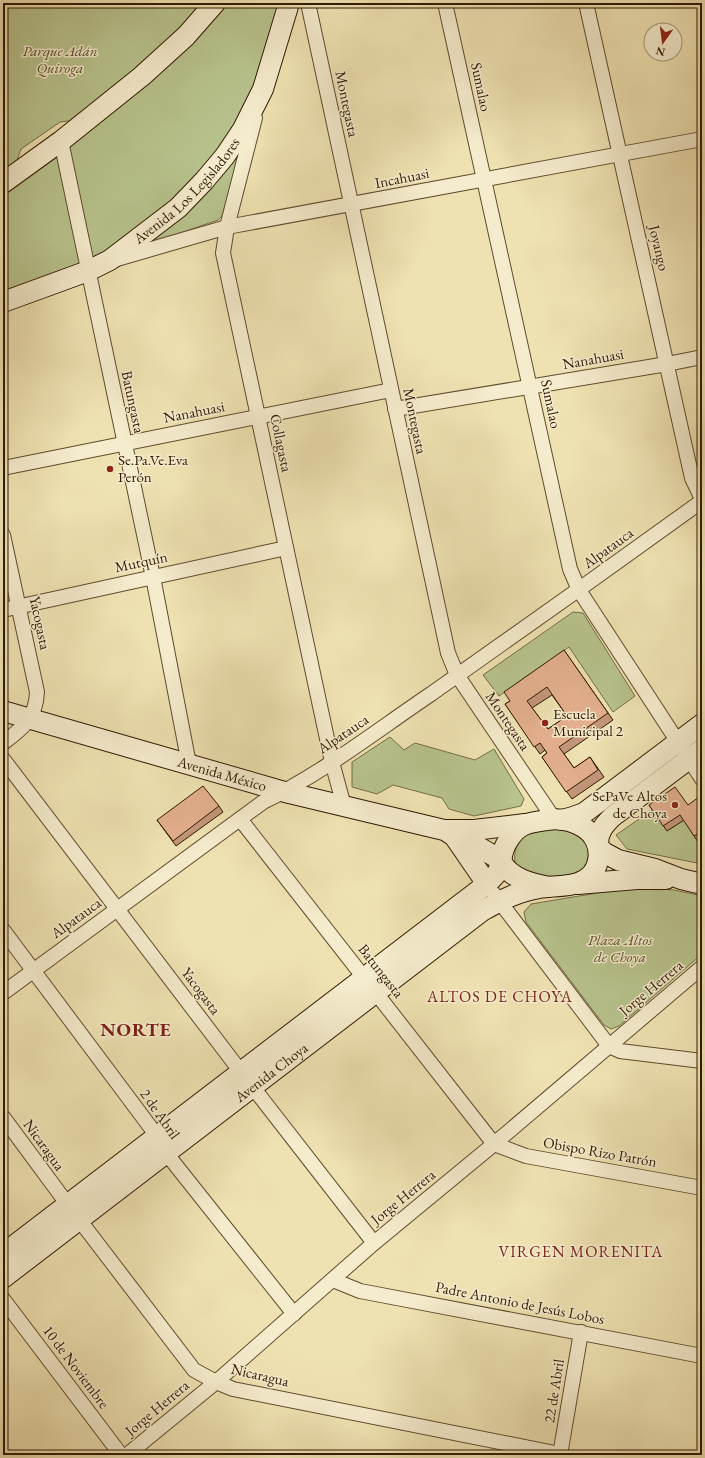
<svg xmlns="http://www.w3.org/2000/svg" width="705" height="1458" viewBox="0 0 705 1458" font-family="'EB Garamond',serif">
<style>
.green{fill:#b8c38d;stroke:#746e46}
.lines{fill:none;stroke-linecap:round;stroke-linejoin:round}
.street-casing{stroke:#5f4b2c;stroke-width:16}
.secondary-casing{stroke:#2f1900;stroke-width:22}
.street{stroke:#f5eccd;stroke-width:14}
.secondary{stroke:#f5eccd;stroke-width:20}
.wall{fill:#c3967a;stroke:#2f1900;fill-rule:evenodd}
.building{fill:#e3af8e;stroke:#2f1900;fill-rule:evenodd}
.poi-dot{fill:#8f2418;stroke:#f5eccd;stroke-width:1.5}
.labels{text-anchor:middle;stroke-width:3;stroke-linejoin:round;paint-order:stroke}
.park-label{font-size:15px;font-style:italic;fill:#584c2a;stroke:#f5eccd}
.street-label{font-size:15px;fill:#2f1900;stroke:#f5eccd}
.poi-label{font-size:15px;fill:#2f1900;stroke:#f5eccd;text-anchor:start}
.neighbourhood-label{font-size:16px;letter-spacing:1px;fill:#7a1f14;stroke:#f5eccd}
.district-label{font-size:19px;font-weight:bold;letter-spacing:1px;fill:#7a1f14;stroke:#f5eccd}
</style>
<rect width="100%" height="100%" fill="#efe2b2"/>
<filter id="stains"><feTurbulence type="fractalNoise" baseFrequency=".005" numOctaves="4"/><feColorMatrix values="0 0 0 0 .2 0 0 0 0 .09 0 0 0 0 .02 0 0 0 .5 -.17"/></filter>
<radialGradient id="worn" r=".72"><stop offset=".6" stop-color="#630" stop-opacity="0"/><stop offset="1" stop-color="#630" stop-opacity=".3"/></radialGradient>
<g class="green">
<path d="M3,3H204L160,49L76,120L60,122L21,149L16,163L3,172Z"/>
<path d="M224,3H282L255,84L235,126L220,151L175,200L108,251L76,268L3,295V192Z"/>
<path d="M242,145L222,216L218,220L143,246Z"/>
<path d="M573,612L583,613L635,696L613,712L569,647L499,696L483,675Z"/>
<path d="M390,737L404,750L415,743L475,760L494,749L524,799L521,806L474,816L449,809L442,798L393,785L377,794L352,787V762Z"/>
<path d="M652,810L667,831L684,820L698,842L702,840V864L627,849L616,835Z"/>
<path d="M550,826L579,832L593,854L581,873L542,881L515,864C512,838 528,833 550,826Z"/>
<path d="M644,888L674,890L702,896V954L619,1026L611,1029L604,1025L526,922L524,912L531,904L609,891Z"/>
</g>
<g class="lines">
<defs>
<g id="street">
<path d="M308,3L448,653L457,675L554,819"/>
<path d="M445,3L570,569L579,590L702,779"/>
<path d="M586,3L692,478L702,499"/>
<path d="M255,118L227,227L223,253L332,762L344,806"/>
<path d="M61,141L153,577L189,764"/>
<path d="M117,259L227,227L702,139"/>
<path d="M395,409L667,364L702,357"/>
<path d="M3,468L391,390"/>
<path d="M3,535L37,692C36,718 23,728 3,743"/>
<path d="M3,610L286,548"/>
<path d="M3,759L241,1072L374,1243"/>
<path d="M240,819L494,1144L526,1156L702,1188"/>
<path d="M494,894L609,1046L620,1051L702,1061"/>
<path d="M3,930L157,1136L166,1153L294,1314"/>
<path d="M3,993L263,802C323,773 376,731 431,694C522,630 612,566 702,501"/>
<path d="M3,1117L68,1205L194,1370L216,1382L233,1389L560,1454"/>
<path d="M333,1280L360,1291L702,1356"/>
<path d="M3,1299L121,1455"/>
<path d="M127,1455L216,1382L374,1243L494,1144L702,967"/>
<path d="M560,1455L581,1332"/>
</g>
<g id="secondary">
<path d="M3,183L61,141L142,76L186,36L215,3"/>
<path id="s1" d="M3,302L88,271L110,260L178,208L204,181L225,156L243,129L263,89L289,3"/>
<path id="s2" d="M3,711L285,792L444,830H474L525,824"/>
<path d="M562,820L573,817L584,813L702,724"/>
<path d="M449,833L468,841L501,860"/>
<path d="M454,836L487,884"/>
<path d="M598,844C598,832 604,825 612,817L702,749"/>
<path d="M598,847L605,853L618,860L655,869L681,879L702,884"/>
<path d="M578,884L637,879H666"/>
<path d="M3,1254L487,884L497,873L502,863"/>
<path id="s3" d="M3,1278L482,911C500,901 518,891 539,888C551,886 566,887 578,883C603,875 606,841 583,827C572,821 560,818 548,820C540,821 531,822 524,825C512,830 500,850 502,863C512,879 532,884 550,887"/>
</g>
</defs>
<use href="#street" class="street-casing"/>
<use href="#secondary" class="secondary-casing"/>
<use href="#street" class="street"/>
<use href="#secondary" class="secondary"/>
</g>
<g class="wall">
<path d="M564,650L613,720L564,754L574,768L590,757L604,777L572,799L542,757L547,753L545,750L540,754L505,704L510,701ZM552,695L567,716L548,729L532,708Z"/>
<path d="M702,801V840L698,842L684,820L667,831L649,805H688Z"/>
<path d="M219,806L223,812L176,846L157,820Z"/>
</g>
<g class="building">
<path d="M564,650L608,713L559,747L574,768L590,757L598,770L566,792L542,757L547,753L540,743L534,747L505,704L510,701L504,692ZM547,687L567,716L548,729L527,701Z"/>
<path d="M203,786L219,806L173,841L157,820Z"/>
<path d="M675,787L688,805L699,797L702,801V831L694,836L680,815L663,826L649,805Z"/>
</g>
<g class="poi-dot">
<circle cx="110" cy="469" r="4"/>
<circle cx="545" cy="723" r="4"/>
<circle cx="675" cy="805" r="4"/>
</g>
<g class="labels">
<g class="park-label">
<text x="60" y="56">Parque Adán<tspan x="60" dy="17">Quiroga</tspan></text>
<text x="620" y="945">Plaza Altos<tspan x="620" dy="17">de Choya</tspan></text>
</g>
<g class="street-label">
<text transform="translate(481 87) rotate(78)" y="5">Sumalao</text>
<text transform="translate(347 104) rotate(78)" y="5">Montegasta</text>
<text transform="translate(402 178) rotate(-11)" y="5">Incahuasi</text>
<text dy="5" stroke="none"><textPath href="#s1" startOffset="219">Avenida Los Legisladores</textPath></text>
<text transform="translate(659 248) rotate(77)" y="5">Joyango</text>
<text transform="translate(593 359) rotate(-10)" y="5">Nanahuasi</text>
<text transform="translate(133 402) rotate(78)" y="5">Batungasta</text>
<text transform="translate(551 404) rotate(78)" y="5">Sumalao</text>
<text transform="translate(194 412) rotate(-11)" y="5">Nanahuasi</text>
<text transform="translate(415 421) rotate(78)" y="5">Montegasta</text>
<text transform="translate(281 443) rotate(78)" y="5">Collagasta</text>
<text transform="translate(608 548) rotate(-36)" y="5">Alpatauca</text>
<text transform="translate(141 562) rotate(-12)" y="5">Mutquín</text>
<text transform="translate(40 623) rotate(78)" y="5">Yacogasta</text>
<text transform="translate(508 721) rotate(56)" y="5">Montegasta</text>
<text transform="translate(343 734) rotate(-34)" y="5">Alpatauca</text>
<text dy="5" stroke="none"><textPath href="#s2" startOffset="228">Avenida México</textPath></text>
<text transform="translate(76 918) rotate(-36)" y="5">Alpatauca</text>
<text transform="translate(381 971) rotate(52)" y="5">Batungasta</text>
<text transform="translate(651 988) rotate(-40)" y="5">Jorge Herrera</text>
<text transform="translate(201 991) rotate(53)" y="5">Yacogasta</text>
<text dy="5" stroke="none"><textPath href="#s3" startOffset="338">Avenida Choya</textPath></text>
<text transform="translate(160 1114) rotate(55)" y="5">2 de Abril</text>
<text transform="translate(44 1145) rotate(54)" y="5">Nicaragua</text>
<text transform="translate(600 1152) rotate(10)" y="5">Obispo Rizo Patrón</text>
<text transform="translate(403 1197) rotate(-39)" y="5">Jorge Herrera</text>
<text transform="translate(520 1303) rotate(11)" y="5">Padre Antonio de Jesús Lobos</text>
<text transform="translate(76 1367) rotate(53)" y="5">10 de Noviembre</text>
<text transform="translate(260 1375) rotate(13)" y="5">Nicaragua</text>
<text transform="translate(554 1391) rotate(-81)" y="5">22 de Abril</text>
<text transform="translate(157 1408) rotate(-40)" y="5">Jorge Herrera</text>
</g>
<g class="poi-label">
<text x="118" y="465">Se.Pa.Ve.Eva<tspan x="118" dy="17">Perón</tspan></text>
<text x="553" y="719">Escuela<tspan x="553" dy="17">Municipal 2</tspan></text>
<text x="667" y="801" text-anchor="end">SePaVe Altos<tspan x="667" dy="17">de Choya</tspan></text>
</g>
<g class="neighbourhood-label">
<text x="500" y="1002">ALTOS DE CHOYA</text>
<text x="581" y="1257">VIRGEN MORENITA</text>
</g>
<g class="district-label">
<text x="136" y="1036">NORTE</text>
</g>
</g>
<rect width="705" height="1458" fill="none" stroke="#efe2b2" stroke-width="16"/>
<rect x="4" y="4" width="697" height="1450" fill="none" stroke="#2f1900" stroke-width="2"/>
<rect x="8" y="8" width="689" height="1442" fill="none" stroke="#2f1900"/>
<g transform="translate(663 42) rotate(194)"><circle r="19" fill="#f5eccd" stroke="#a6987b"/>
<path d="M0-3L7 15L0 10L-7 15Z" fill="#8f2418"/>
<text y="-6" font-size="11" font-weight="bold" text-anchor="middle" fill="#2f1900">N</text>
</g>
<rect width="100%" height="100%" filter="url(#stains)"/>
<rect width="100%" height="100%" fill="url(#worn)"/>
</svg>
